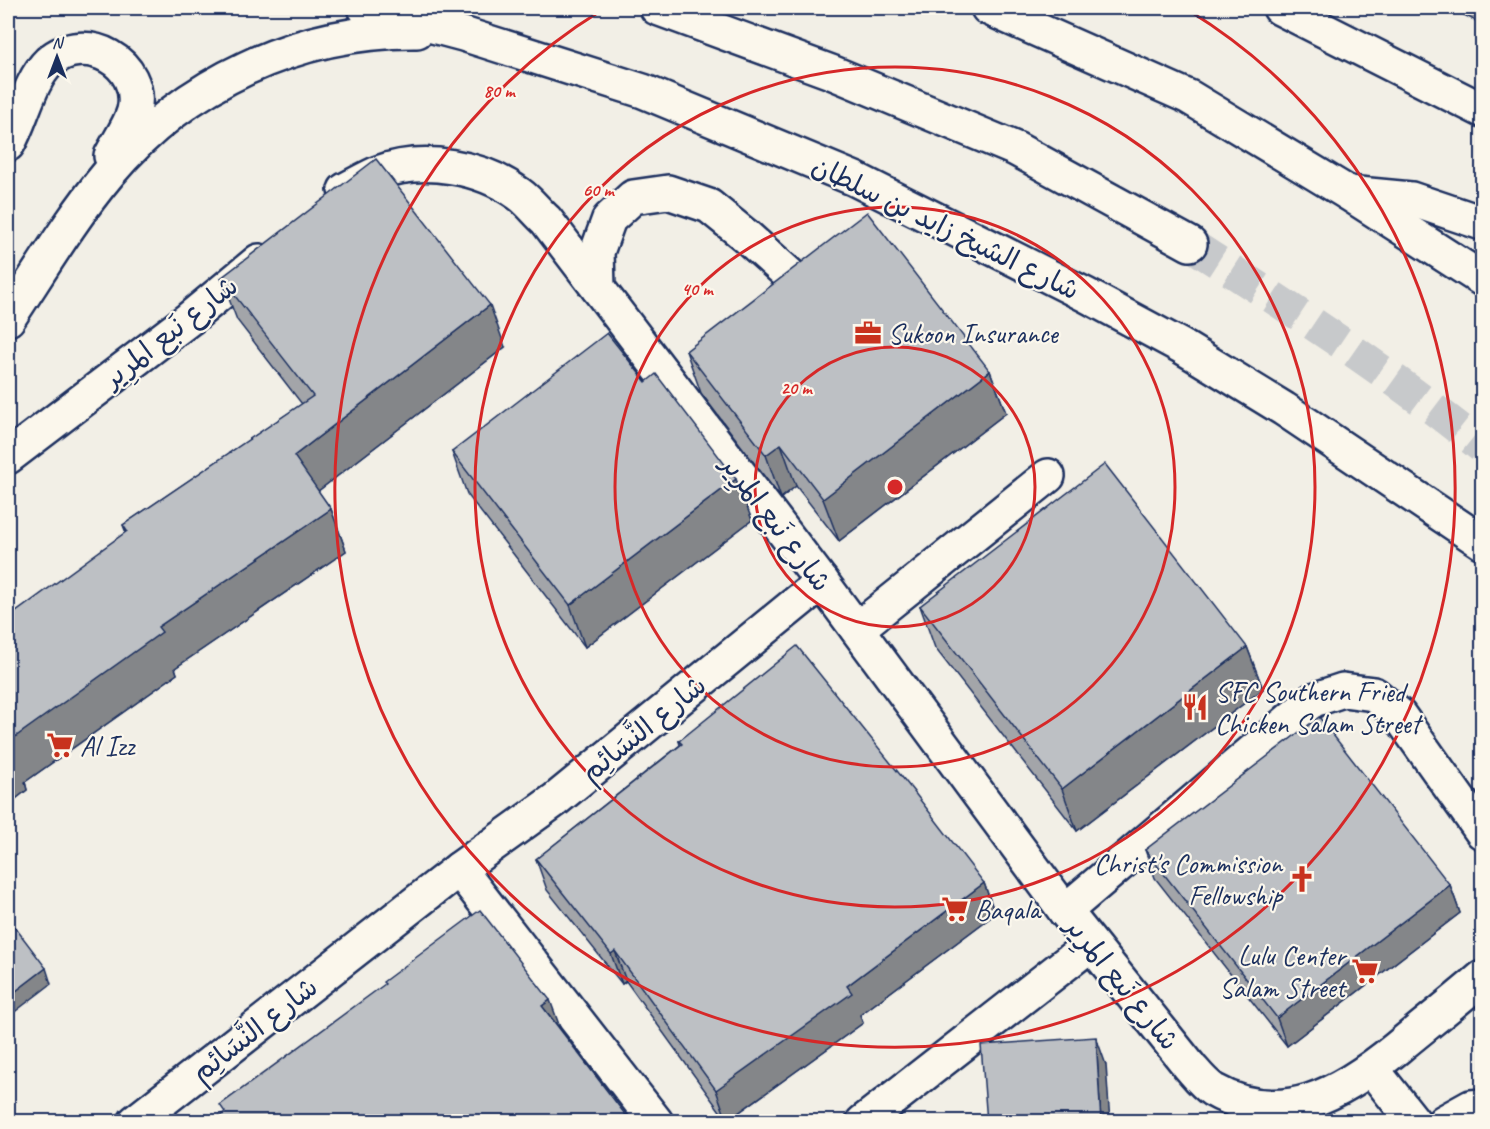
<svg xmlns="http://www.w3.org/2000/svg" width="1490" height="1129" viewBox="0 0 1490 1129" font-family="Caveat,'Playpen Sans Arabic',sans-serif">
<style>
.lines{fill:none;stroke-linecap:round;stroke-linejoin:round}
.highway-tunnel{stroke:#c7c9cb;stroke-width:33;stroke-dasharray:33 16;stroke-linecap:butt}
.minor-casing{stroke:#1b2f5e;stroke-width:38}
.major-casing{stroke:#1b2f5e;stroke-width:38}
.highway-casing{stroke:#1b2f5e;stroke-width:38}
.minor{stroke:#fbf7ec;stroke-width:33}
.major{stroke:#fbf7ec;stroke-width:33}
.highway{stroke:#fbf7ec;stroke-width:33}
.wall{fill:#a3a5a9;stroke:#1b2f5e;stroke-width:1.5}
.shaded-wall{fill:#848689;stroke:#1b2f5e;stroke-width:1.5}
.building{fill:#bdc0c4;stroke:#1b2f5e;stroke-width:1.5}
.ring{fill:none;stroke:#d62828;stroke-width:3}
.labels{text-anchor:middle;stroke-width:4.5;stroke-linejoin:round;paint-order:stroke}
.street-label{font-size:28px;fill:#1b2f5e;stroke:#fbf7ec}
.poi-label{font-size:28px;fill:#1b2f5e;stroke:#fbf7ec;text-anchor:start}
.centre{fill:#d62828;stroke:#fbf7ec;stroke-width:3}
.ring-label{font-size:18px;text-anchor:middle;font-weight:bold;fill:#d62828;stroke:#fbf7ec;stroke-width:4.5;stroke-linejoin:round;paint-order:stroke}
</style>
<rect width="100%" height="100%" fill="#f2efe6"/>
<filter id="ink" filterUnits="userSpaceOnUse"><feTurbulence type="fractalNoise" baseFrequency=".0167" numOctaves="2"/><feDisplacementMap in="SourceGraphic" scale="12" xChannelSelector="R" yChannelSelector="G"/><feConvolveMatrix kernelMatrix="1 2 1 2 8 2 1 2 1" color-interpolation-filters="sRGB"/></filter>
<g filter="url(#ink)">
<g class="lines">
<path class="highway-tunnel" d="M1190,244C1290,308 1390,372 1482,447"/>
<defs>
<g id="minor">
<path d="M1280,8L1482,110"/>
<path d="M345,190C356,184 367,178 378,173C423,156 481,166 519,194C529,201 537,212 546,220L822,582L1065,911L1190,1067C1197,1075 1204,1084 1213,1090C1282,1129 1342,1093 1397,1048C1425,1025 1454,1002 1482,978"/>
<path d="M598,288L597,252L609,219L633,197L668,192L709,206L746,236L793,278"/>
<path d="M8,457L189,319L259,261"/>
<path d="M857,629L1048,476"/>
<path d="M459,869L656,1122"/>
<path d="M1065,911L1313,700L1343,690L1374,694L1399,715L1482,832"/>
<path d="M1372,1069L1414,1122"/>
<path d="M135,1122L459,869L555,800L822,582"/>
<path d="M863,1122L1091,944"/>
<path d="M1444,1122L1471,1107L1482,1106"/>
</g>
<g id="major">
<path d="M365,8L463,34L643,91L855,179L1086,295L1181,346L1284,409L1482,542"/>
<path d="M8,144C22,120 29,81 49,62C85,30 145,63 134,111C130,126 118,142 111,156"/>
<path d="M1348,193L1411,199L1482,223"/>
<path d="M8,319C40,271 72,217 109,173C185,83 298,30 417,31"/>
</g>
<g id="highway">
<path d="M657,8L831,72L1016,149L1190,244"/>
<path d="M988,8L1189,97L1348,193L1482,279"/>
</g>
</defs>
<use href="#minor" class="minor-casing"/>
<use href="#major" class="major-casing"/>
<use href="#highway" class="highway-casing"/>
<use href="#minor" class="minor"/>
<use href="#major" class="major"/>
<use href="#highway" class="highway"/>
</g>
<g class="wall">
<path d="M1450,8H1482V24Z"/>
<path d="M221,278L505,347L318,491L331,509L346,551L175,668L177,674L25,782L27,790L8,805L126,533L123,525L302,404L237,320Z"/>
<path d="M686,351L990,371L1006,413L839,541L796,486L781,498L701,393Z"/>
<path d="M452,452L752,520L585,647L467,494Z"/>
<path d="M920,606L1247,647L1263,689L1077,831L935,648Z"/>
<path d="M679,741L984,883L995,914L860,1015L863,1023L727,1121L626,981L622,984L547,890L536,859L680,745Z"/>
<path d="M1145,850L1450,885L1460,913L1287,1046L1155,878Z"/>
</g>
<g class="shaded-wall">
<path d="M490,305L505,347L309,498L294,456Z"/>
<path d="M990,371L1006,413L839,541L823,499Z"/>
<path d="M781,444L796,486L781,498L766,455Z"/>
<path d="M736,479L752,520L585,647L570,605Z"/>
<path d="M331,509L346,551L175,668L177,674L25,782L27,790L8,805V742L158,627Z"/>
<path d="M1247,647L1263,689L1077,831L1062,789Z"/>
<path d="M984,883L995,914L860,1015L863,1023L727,1121L716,1090L847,986Z"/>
<path d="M1450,885L1460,913L1287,1046L1277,1018Z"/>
<path d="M615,951L626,981L622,984L611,954Z"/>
<path d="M46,968L51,984L8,1017V997Z"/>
<path d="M550,1000L561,1030L542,1006Z"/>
<path d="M1096,1037L1106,1065L1110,1122H1101Z"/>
</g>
<g class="building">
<path d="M376,159L490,305L294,456L331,509L158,627L162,632L8,742V618L127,531L123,525L313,396L221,278Z"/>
<path d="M867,212L990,371L823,499L781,444L766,455L686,351Z"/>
<path d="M607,333L646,382L656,374L736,479L570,605L452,452Z"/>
<path d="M1105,464L1247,647L1062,789L920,606Z"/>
<path d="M797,646L914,792L984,883L847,986L852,993L716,1090L615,951L611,954L536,859L682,744L679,741Z"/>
<path d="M1319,717L1450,885L1277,1018L1145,850Z"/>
<path d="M8,742L12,747L8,751Z"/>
<path d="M480,910L550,1000L542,1006L631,1122H212L225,1112L220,1105L385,984L383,982Z"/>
<path d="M8,918L46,968L8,997Z"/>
<path d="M1096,1037L1101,1122H987L981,1045Z"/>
</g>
</g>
<g class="ring">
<circle cx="895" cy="487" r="140"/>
<circle cx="895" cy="487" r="280"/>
<circle cx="895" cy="487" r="420"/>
<path d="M1188 10A560 560 0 1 1 602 10"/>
</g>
<defs>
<symbol id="office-bare" viewBox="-9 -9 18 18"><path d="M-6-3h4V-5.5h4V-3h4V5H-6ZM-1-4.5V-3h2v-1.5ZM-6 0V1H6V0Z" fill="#c8321e" stroke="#fbf7ec" stroke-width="2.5" paint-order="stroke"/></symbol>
<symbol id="restaurant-bare" viewBox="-9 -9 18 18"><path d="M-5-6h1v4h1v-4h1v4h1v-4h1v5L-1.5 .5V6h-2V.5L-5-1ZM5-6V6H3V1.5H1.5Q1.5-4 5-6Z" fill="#c8321e" stroke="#fbf7ec" stroke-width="2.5" paint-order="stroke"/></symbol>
<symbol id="supermarket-bare" viewBox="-9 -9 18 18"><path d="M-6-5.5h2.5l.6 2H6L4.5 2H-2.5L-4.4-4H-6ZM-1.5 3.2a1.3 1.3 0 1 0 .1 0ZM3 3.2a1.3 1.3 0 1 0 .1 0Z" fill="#c8321e" stroke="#fbf7ec" stroke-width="2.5" paint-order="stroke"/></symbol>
<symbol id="church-bare" viewBox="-9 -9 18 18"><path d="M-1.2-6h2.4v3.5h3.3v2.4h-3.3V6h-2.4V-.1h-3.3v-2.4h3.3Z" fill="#c8321e" stroke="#fbf7ec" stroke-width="2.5" paint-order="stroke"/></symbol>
</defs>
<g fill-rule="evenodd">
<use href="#office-bare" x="849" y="314" width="38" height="38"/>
<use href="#restaurant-bare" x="1176" y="688" width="38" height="38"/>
<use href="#supermarket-bare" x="41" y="726" width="38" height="38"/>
<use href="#church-bare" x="1283" y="860" width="38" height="38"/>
<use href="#supermarket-bare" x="936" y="890" width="38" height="38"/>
<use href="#supermarket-bare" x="1346" y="952" width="38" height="38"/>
</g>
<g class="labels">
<g class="street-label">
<text transform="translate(946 227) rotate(26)" y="10">شارع الشيخ زايد بن سلطان</text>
<text transform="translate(170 331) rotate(-38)" y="10">شارع نَبع المرِير</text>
<text transform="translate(777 523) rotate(53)" y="10">شارع نَبع المرِير</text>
<text transform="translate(643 728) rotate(-39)" y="10">شارع النَّسَائِم</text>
<text transform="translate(1123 983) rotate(51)" y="10">شارع نَبع المرِير</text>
<text transform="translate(254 1029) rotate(-38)" y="10">شارع النَّسَائِم</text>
</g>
<g class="poi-label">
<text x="888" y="343">Sukoon Insurance</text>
<text x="1215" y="701">SFC Southern Fried<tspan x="1215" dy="32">Chicken Salam Street</tspan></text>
<text x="80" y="755">Al Izz</text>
<text x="1282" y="873" text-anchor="end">Christ's Commission<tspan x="1282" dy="32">Fellowship</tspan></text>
<text x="975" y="919">Baqala</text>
<text x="1345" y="965" text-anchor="end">Lulu Center<tspan x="1345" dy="32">Salam Street</tspan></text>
</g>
</g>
<circle cx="895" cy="487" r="9" class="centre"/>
<g class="ring-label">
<text x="499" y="97">80 m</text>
<text x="598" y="196">60 m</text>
<text x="697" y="295">40 m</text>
<text x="796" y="394">20 m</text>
</g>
<rect width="1490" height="1129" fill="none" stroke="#fbf7ec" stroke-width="30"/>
<rect x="15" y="15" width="1460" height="1099" fill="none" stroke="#1b2f5e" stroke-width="2" filter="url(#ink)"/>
<g transform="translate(57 57)" stroke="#fbf7ec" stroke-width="4.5" paint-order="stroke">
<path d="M0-4.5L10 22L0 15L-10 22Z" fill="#1b2f5e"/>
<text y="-9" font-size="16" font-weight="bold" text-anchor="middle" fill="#1b2f5e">N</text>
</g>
</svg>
